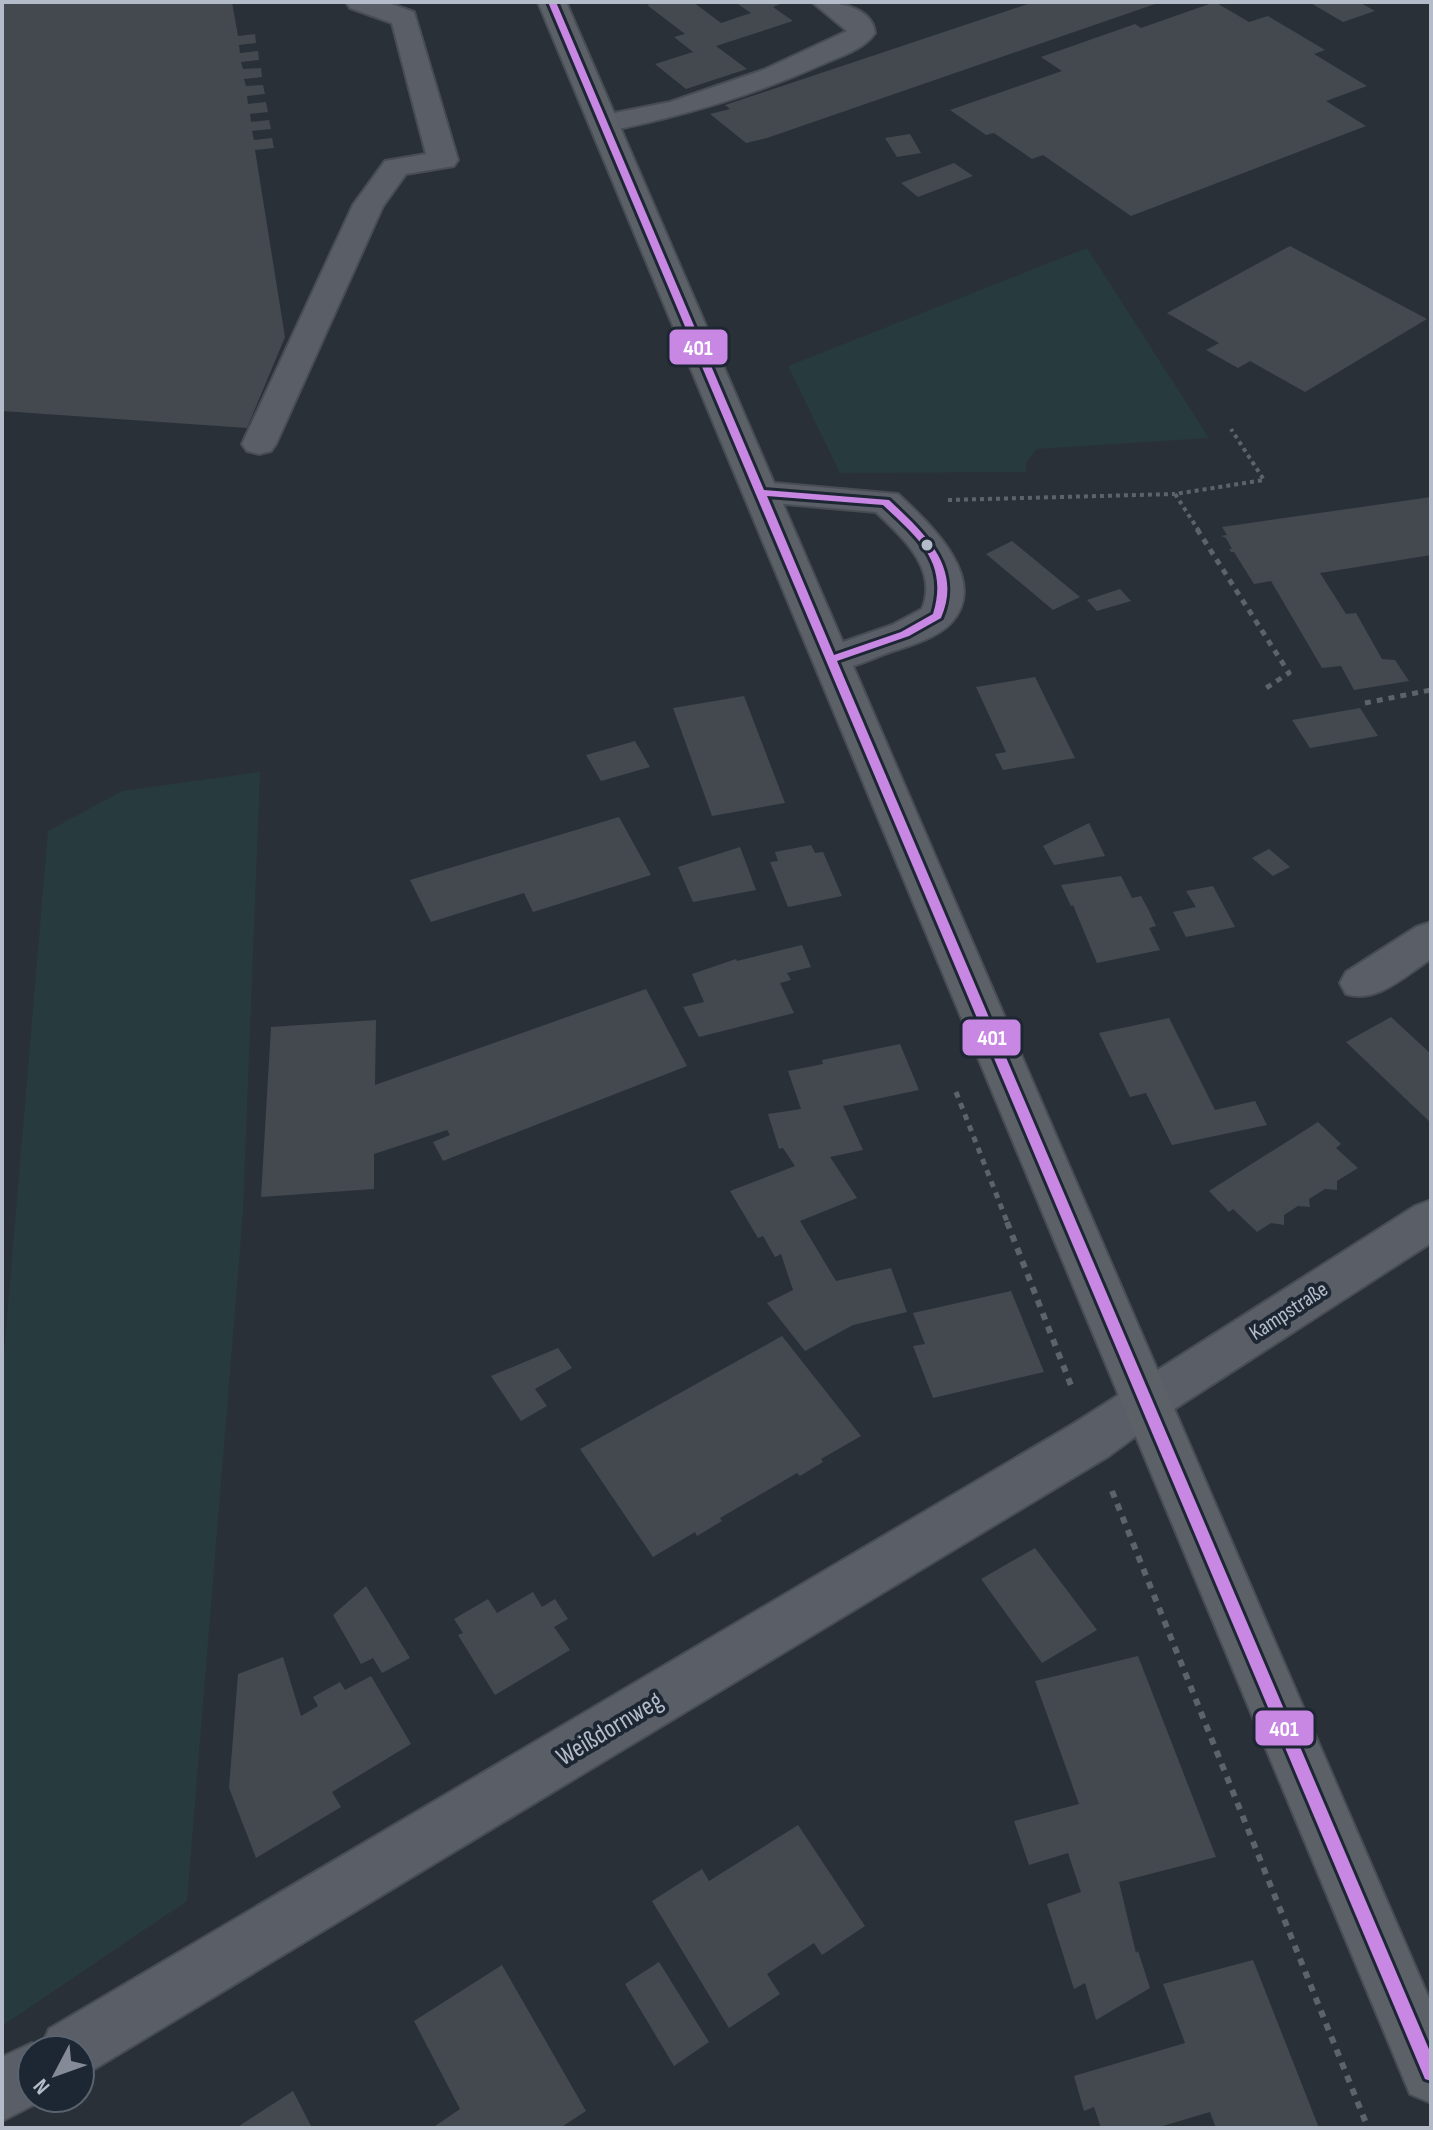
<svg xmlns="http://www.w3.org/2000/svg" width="1433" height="2130" viewBox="0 0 1433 2130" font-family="'Sofia Sans Condensed',sans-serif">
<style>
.green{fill:#273a3e}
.building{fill:#444950}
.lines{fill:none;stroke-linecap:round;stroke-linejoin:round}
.minor-casing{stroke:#484c53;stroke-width:4}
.major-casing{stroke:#484c55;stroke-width:4}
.path-far2{stroke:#5d636a;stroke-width:4;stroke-dasharray:4 4;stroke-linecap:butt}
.path-far1{stroke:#5d636a;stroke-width:5;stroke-dasharray:6 6;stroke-linecap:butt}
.path{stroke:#5d636a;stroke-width:6;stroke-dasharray:7 7;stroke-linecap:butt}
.minor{fill:#5a5e66;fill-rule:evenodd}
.major{fill:#5c6168;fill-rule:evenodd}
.bus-1-casing{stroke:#1d2633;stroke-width:6}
.bus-1{fill:#c787e3;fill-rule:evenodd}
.bus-dot{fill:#b4bcc9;stroke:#1d2633;stroke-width:3}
.labels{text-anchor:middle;stroke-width:8;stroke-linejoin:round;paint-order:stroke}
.street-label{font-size:22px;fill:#b4bcc9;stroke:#1d2633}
.near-street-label{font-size:26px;fill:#b4bcc9;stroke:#1d2633}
.line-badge{stroke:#1d2633;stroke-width:3}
.badge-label{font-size:22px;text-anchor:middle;font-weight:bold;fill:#fff}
</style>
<rect width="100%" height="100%" fill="#2a3038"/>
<g class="green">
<path d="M1087,248L1209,438L1037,449L1026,462V472L840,473L788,366Z"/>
<path d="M260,772L243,1212L187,1901L2,2026V1377L48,831L122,791Z"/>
</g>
<g class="building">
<path d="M2,2H232L238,36L255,34L256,43L239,45L240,53L258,51L259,60L241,62L243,69L261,68L262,77L244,79L246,86L263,85L265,94L247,96L248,104L266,102L268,112L250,114L251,122L269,120L271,129L252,131L254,140L272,138L274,148L255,150L285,337L247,428L2,411Z"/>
<path d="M658,2H693L721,23L751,13L735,2H785L773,7L793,21L716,46L747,69L686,89L655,64L693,52L674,37L685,34L647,5Z"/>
<path d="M1034,2L1158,3L767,138L746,143L710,114L730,109L725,105Z"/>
<path d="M1215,2L1249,22L1268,16L1325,50L1314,54L1367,86L1326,101L1366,126L1131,216L1043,155L1032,159L994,133L986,135L950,110L1062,71L1041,57L1135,24L1141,28Z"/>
<path d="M1309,2H1359L1375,11L1343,22Z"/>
<path d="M910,134L921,153L897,157L885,138Z"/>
<path d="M954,163L973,176L918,197L901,183Z"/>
<path d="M1290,246L1427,319L1305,392L1250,361L1238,368L1206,350L1219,343L1167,313Z"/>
<path d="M1431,497V555L1320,573L1346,614L1356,613L1382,659L1395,660L1409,681L1354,690L1341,666L1322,668L1271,581L1254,584L1234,552H1231L1229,549H1232L1226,538L1221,536L1227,535L1222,527Z"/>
<path d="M1012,541L1080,597L1053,610L986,554Z"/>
<path d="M1120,589L1131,601L1097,611L1087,600Z"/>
<path d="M1035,677L1075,758L1003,770L995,754L1006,752L976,687Z"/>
<path d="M744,696L785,803L712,816L673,708Z"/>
<path d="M1360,708L1378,736L1310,748L1292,720Z"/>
<path d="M635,741L650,767L601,781L586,755Z"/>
<path d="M619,817L651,875L533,912L524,893L431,922L410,880Z"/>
<path d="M1089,823L1105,856L1054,865L1043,846Z"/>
<path d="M811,845L815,853L823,852L842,896L788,907L770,862L778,861L775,852Z"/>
<path d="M740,847L756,890L693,902L678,867Z"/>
<path d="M1269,849L1290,867L1273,876L1252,858Z"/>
<path d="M1121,876L1132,898L1141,896L1149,911L1156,926L1149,928L1160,950L1097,963L1073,905L1071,906L1061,885Z"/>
<path d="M1213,886L1235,927L1186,937L1173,912L1196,907L1186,891Z"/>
<path d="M802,945L811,967L787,973L791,980L780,983L794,1013L699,1037L683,1007L704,1002L692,974L736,959L737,961Z"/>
<path d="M646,989L687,1066L448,1159L443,1161L433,1142L450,1135L447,1130L374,1154V1189L261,1197L271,1027L376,1020L375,1085Z"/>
<path d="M1391,1017L1431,1054V1123L1346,1042Z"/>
<path d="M1169,1018L1215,1110L1255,1101L1267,1125L1172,1145L1146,1093L1130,1097L1099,1033Z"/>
<path d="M900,1044L919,1090L843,1106L863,1150L830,1157L857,1198L800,1221L836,1281L891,1268L907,1312L853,1325L805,1351L767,1303L793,1290L781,1254L775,1257L763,1236L758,1238L730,1191L795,1166L783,1148L779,1149L768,1114L801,1109L788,1071L823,1064L822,1060Z"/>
<path d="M1318,1122L1341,1144L1336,1148L1358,1168L1337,1181V1190L1325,1189L1309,1199L1310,1207L1298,1206L1284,1215V1225L1271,1223L1257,1232L1233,1209L1229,1212L1209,1191Z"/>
<path d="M1011,1291L1044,1372L933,1398L913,1346L925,1344L913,1313Z"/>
<path d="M782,1336L861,1436L821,1459L823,1462L800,1476L797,1473L720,1518L722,1521L697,1536L695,1532L653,1557L580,1449Z"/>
<path d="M558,1348L572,1368L535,1389L547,1406L521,1421L491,1376Z"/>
<path d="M1035,1548L1097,1630L1042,1663L981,1579Z"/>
<path d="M366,1586L410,1658L382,1673L373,1658L361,1664L333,1615Z"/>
<path d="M533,1592L542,1607L555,1599L568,1619L554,1627L570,1650L495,1695L458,1635L463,1633L454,1619L488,1599L497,1613Z"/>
<path d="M1138,1656L1216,1857L1119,1882L1136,1953L1138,1951L1150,1988L1096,2020L1085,1983L1074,1989L1047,1904L1081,1892L1068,1853L1029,1865L1014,1821L1079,1804L1035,1681Z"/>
<path d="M283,1657L301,1716L318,1706L313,1697L340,1682L345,1690L371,1676L411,1744L332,1792L341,1807L256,1858L229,1788L238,1674Z"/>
<path d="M798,1825L865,1926L822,1955L814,1943L767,1974L780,1994L729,2028L652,1901L702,1869L709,1881Z"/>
<path d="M1253,1960L1319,2128H1216L1210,2112L1156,2128H1101L1094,2107L1084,2111L1074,2076L1185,2043L1163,1984Z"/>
<path d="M659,1962L709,2042L674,2066L625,1984Z"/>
<path d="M502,1965L586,2111L560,2128H432L460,2109L414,2021Z"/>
<path d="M293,2091L312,2128H236Z"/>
</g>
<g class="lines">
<defs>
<g id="minor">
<path d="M346,2H386L414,12L458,160L454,166L406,174L383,206L276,444L271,451L259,454L247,451L242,444L353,205L385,161L426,154L392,23L350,8Z"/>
<path d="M812,2C834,2 872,5 875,33C863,50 841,56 823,64C752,96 680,117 604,132L594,129L589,123L594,117L670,102L763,70L847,31Z"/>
<path d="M762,482L898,494C928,522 991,579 951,623C937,638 909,646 890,652C868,660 843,674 820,668L814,659L820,650L892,625L922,609C939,569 902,537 876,512L750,501L745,493L750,485Z"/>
<path d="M1431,922V959C1406,975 1377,1004 1346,994L1340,983L1346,972L1416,927Z"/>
<path d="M1431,1200V1243L1162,1417L1109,1456L91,2071L80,2076V2050H32V2098H47L2,2121V2057L32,2043L41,2047L49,2029L1073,1424L1415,1206Z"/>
</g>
<path id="major" d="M538,2H566L1431,2003V2103L1410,2094Z"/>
</defs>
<use href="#minor" class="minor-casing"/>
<use href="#major" class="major-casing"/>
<g class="path-far2">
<path d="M948,500L1175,494"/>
<path d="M1199,531L1175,494L1264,480L1231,429"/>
</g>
<g class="path-far1">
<path d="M1197,529L1289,673L1263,690"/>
<path d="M1365,703L1431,690"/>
<path d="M956,1092L1008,1224"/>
</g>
<g class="path">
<path d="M1007,1222L1072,1388"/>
<path d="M1112,1491L1368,2128"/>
</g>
<use href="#minor" class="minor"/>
<use href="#major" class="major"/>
<defs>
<path id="bus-1" d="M548,2H556L764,490L889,500C924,533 963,567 941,618L909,636L837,661L1431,2054V2081L1425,2079ZM767,496L883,505C918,538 949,562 933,614L901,632L834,655Z"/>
</defs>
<use href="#bus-1" class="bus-1-casing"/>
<use href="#bus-1" class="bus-1"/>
</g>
<circle class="bus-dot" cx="927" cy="545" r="7"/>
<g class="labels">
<g class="street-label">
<text transform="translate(1288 1310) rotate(-33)" y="8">Kampstraße</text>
</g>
<g class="near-street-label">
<text transform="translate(609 1728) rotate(-31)" y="9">Weißdornweg</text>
</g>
</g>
<g class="line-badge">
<rect x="668" y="328" width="61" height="38" rx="8" fill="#c787e3"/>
<rect x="961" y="1018" width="61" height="39" rx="8" fill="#c787e3"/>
<rect x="1254" y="1709" width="61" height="38" rx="8" fill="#c787e3"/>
</g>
<g class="badge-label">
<text x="698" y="355">401</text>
<text x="992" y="1045">401</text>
<text x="1284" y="1736">401</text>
</g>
<rect width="1433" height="2130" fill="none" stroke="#b4bcc9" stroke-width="8"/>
<g transform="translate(56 2074) rotate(229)"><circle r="38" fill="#1d2633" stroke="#59626f" stroke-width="2"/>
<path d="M0-6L14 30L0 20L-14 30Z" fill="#848b96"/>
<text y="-12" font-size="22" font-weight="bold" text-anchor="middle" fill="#b4bcc9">N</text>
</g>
</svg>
